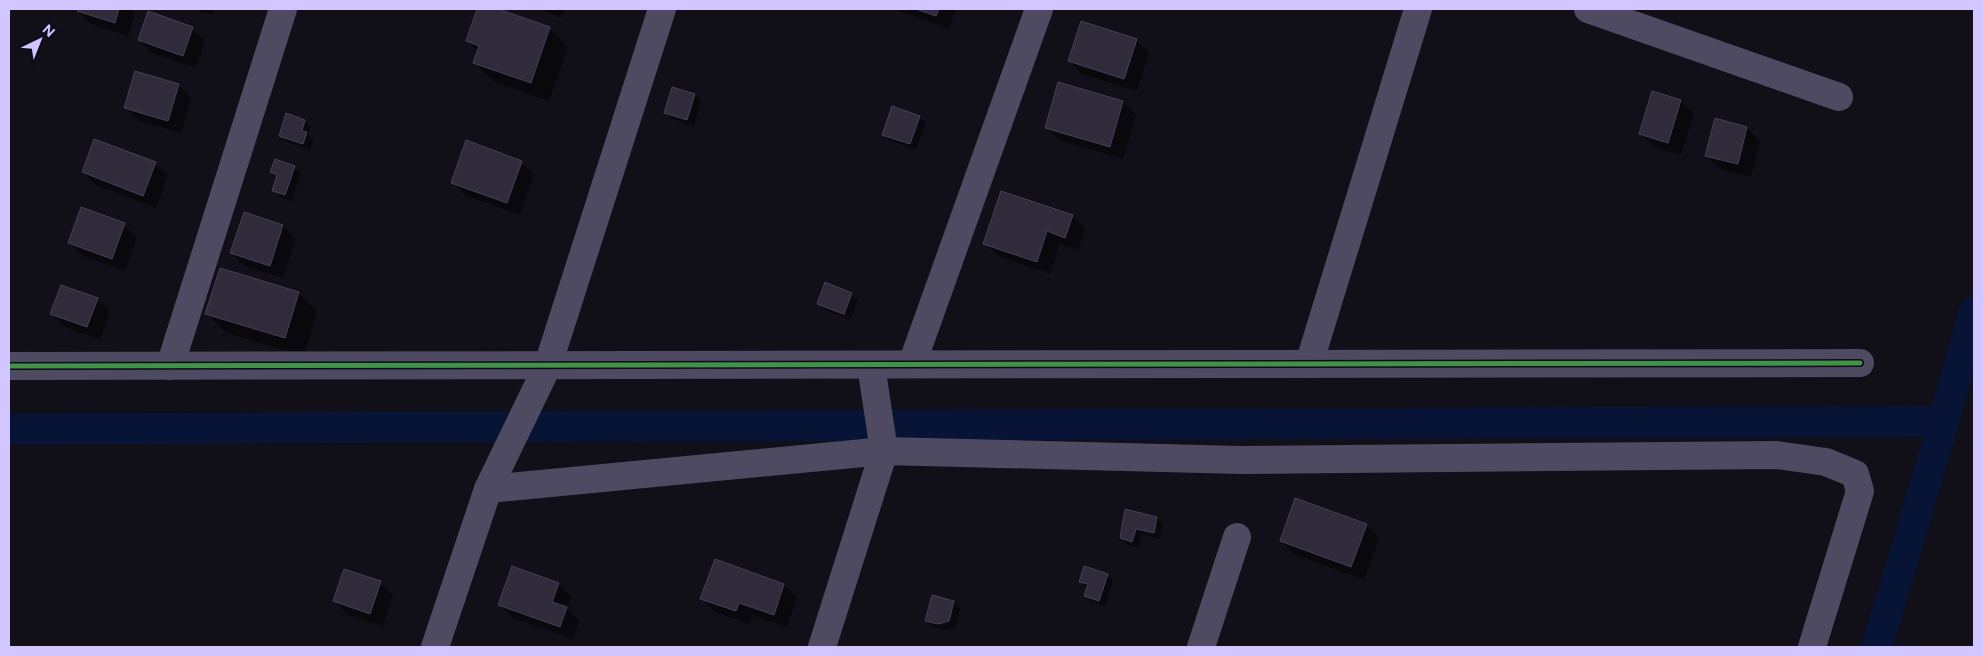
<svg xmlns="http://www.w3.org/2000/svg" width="1983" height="656" viewBox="0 0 1983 656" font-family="Figtree,sans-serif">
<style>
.shadow{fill:#0007;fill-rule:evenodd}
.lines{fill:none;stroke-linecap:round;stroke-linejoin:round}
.canal{stroke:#081435;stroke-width:31}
.building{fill:#2f2b3b;stroke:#464058}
.street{stroke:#4d4a61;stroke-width:28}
.cycleway-casing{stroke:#0f0b1c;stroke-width:8}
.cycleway{stroke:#419447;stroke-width:5}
</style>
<rect width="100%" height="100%" fill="#110f18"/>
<g class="shadow">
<path d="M79,9H132L135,12L128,36L91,24L78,11Z"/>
<path d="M194,9H215L213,15Z"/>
<path d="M478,9H494L549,28L568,47L549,101L493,81L474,62L478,51L467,41Z"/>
<path d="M541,9H565L561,18Z"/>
<path d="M899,9H956L949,28L902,12Z"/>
<path d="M192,28L205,41L196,68L152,53L139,40Z"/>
<path d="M1136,40L1149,53L1137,91L1082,74L1069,60Z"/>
<path d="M1059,83L1123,102L1136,115L1123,159L1059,140L1046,127Z"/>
<path d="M178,85L191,98L181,133L139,121L126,108Z"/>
<path d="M673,88L695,95L701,101L694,126L672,119L666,113Z"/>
<path d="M1653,93L1681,101L1694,114L1681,155L1653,146L1640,133Z"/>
<path d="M919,117L926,123L916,149L890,141L883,135Z"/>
<path d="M305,121L311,127L308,136L313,140L310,150L287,142L280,136Z"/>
<path d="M1746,128L1760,141L1751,177L1720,169L1707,156Z"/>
<path d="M521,162L534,175L520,215L465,195L452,182Z"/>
<path d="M155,163L168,176L156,208L96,185L83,172Z"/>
<path d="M294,167L301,174L292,201L280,197L274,190L278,178L272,172Z"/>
<path d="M245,213L283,226L296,239L283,278L244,266L231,253Z"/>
<path d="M1072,216L1085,229L1078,250L1060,243L1050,274L998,256L985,243Z"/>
<path d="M124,225L137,238L125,271L83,256L70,243Z"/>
<path d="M298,293L317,312L304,356L225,332L207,313Z"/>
<path d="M851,294L858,300L850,320L825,310L818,304ZM824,305L850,315L849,318L824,308Z"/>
<path d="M97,299L110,312L100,340L65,327L52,314Z"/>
<path d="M1126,510L1156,518L1163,524L1160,539L1142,534L1138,548L1127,544L1121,538Z"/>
<path d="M1366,525L1379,538L1364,580L1294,554L1281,541Z"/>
<path d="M1107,575L1113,581L1105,606L1092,602L1086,595L1087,588L1081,581Z"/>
<path d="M380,583L393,596L383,626L347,614L334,601Z"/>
<path d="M558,584L571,597L567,609L579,621L573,639L513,618L500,605Z"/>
<path d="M784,585L797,598L787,627L752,615L749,624L715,612L702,599Z"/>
<path d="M953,602L960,609L955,627L945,630L933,627L926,621Z"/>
</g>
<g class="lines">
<g class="canal">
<path d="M9,429L1944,421"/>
<path d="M1877,647L1944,421L1974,312"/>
</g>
</g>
<g class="building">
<path d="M78,9H119L115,23L77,11Z"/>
<path d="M477,9H498L550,27L531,83L473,63L479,46L466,41Z"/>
<path d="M916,9H939L936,16Z"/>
<path d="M148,11L193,27L183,56L138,40Z"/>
<path d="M1081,21L1137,39L1124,79L1068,61Z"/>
<path d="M135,71L179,84L168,121L124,108Z"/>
<path d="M1058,82L1123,101L1110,147L1045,128Z"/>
<path d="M672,87L695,94L687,120L664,113Z"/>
<path d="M1652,91L1681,100L1668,143L1639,134Z"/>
<path d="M892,106L920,116L910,144L882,135Z"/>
<path d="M286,113L305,120L302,131L307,132L303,144L279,136Z"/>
<path d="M1715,118L1747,127L1738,164L1705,156Z"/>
<path d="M94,139L156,162L143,196L82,172Z"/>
<path d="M466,140L522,161L507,203L451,183Z"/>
<path d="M275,159L295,166L285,195L272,191L277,175L270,172Z"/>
<path d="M1001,191L1073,215L1065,238L1047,231L1037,262L983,244Z"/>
<path d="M81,207L125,223L112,259L68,243Z"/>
<path d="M244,212L283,225L270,266L230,253Z"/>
<path d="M220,268L299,292L285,338L205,314Z"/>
<path d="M825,282L852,293L844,314L817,304Z"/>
<path d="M61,285L98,298L87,327L50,314Z"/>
<path d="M1295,498L1367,524L1351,567L1280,541Z"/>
<path d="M1125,509L1157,517L1154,533L1136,529L1132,542L1120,538Z"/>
<path d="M715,559L784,584L774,615L739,603L736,611L700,599Z"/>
<path d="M512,566L559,583L552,602L567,607L560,627L498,605Z"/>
<path d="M1084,566L1108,574L1099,601L1084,596L1088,584L1079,582Z"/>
<path d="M344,569L381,581L370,614L333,601Z"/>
<path d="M932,595L954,601L949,621L938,624L925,621Z"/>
</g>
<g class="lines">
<g class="street">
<path d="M1588,9L1839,97"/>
<path d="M912,364L1039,9"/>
<path d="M1309,364L1418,9"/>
<path d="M9,366L1860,363"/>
<path d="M170,366L283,9"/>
<path d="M488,489L884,451L1241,460L1777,455L1826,462L1855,474L1860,491L1812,647"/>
<path d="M435,647L488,489L548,365L662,9"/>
<path d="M822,647L884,451L871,365"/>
<path d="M1201,647L1237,537"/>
</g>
<defs>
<path id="cycleway" d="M9,366L1860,363"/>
</defs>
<use href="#cycleway" class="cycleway-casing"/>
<use href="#cycleway" class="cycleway"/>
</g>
<rect width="1983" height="656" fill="none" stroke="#d1c6ff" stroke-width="20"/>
<g transform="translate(40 40) rotate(43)" stroke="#0f0b1c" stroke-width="4" paint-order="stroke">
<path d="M0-4L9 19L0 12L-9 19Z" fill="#d1c6ff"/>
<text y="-8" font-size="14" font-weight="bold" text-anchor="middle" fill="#d1c6ff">N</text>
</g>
</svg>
